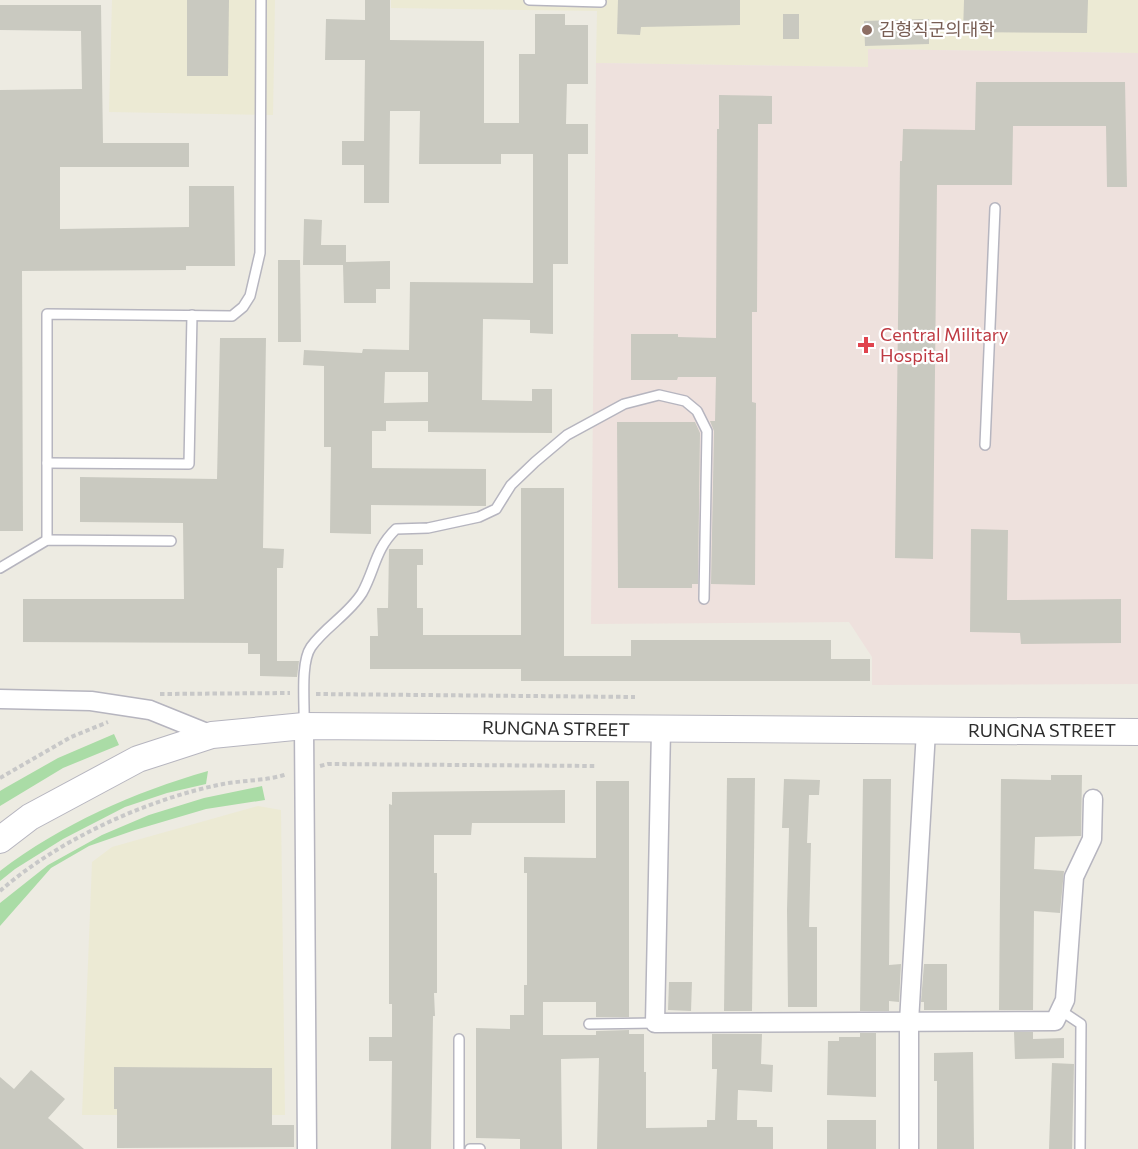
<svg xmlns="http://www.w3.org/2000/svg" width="1138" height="1149" viewBox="0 0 1138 1149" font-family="Commissioner,'Noto Sans KR',sans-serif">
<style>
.education{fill:#ecead4}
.medical{fill:#eee1dd}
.green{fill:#aadca6}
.building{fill:#c9c9c0;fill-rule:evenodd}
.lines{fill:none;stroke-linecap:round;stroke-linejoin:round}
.lane-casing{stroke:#b6b5bf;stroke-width:12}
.street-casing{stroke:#b6b5bf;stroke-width:21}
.secondary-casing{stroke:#b6b5bf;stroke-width:28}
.path{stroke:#c8c8c8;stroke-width:4;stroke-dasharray:4.5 3;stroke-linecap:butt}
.lane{stroke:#fff;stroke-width:9}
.street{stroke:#fff;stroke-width:18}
.secondary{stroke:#fff;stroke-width:26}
.education-dot{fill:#8d6e63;stroke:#fff;stroke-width:2}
.health-dot{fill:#e0444e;stroke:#fff;stroke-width:2}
.labels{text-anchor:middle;stroke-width:4.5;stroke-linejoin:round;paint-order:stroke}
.education-label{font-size:18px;fill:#785e54;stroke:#fff;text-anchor:start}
.health-label{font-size:18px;fill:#be3a42;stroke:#fff;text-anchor:start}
.street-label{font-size:18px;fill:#2d2d2d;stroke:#fff}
</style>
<rect width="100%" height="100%" fill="#edebe2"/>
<g class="education">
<path d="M112,0H275L273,115L109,112Z"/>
<path d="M391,0H1138V53L869,49L868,67L596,63L597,11L391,8Z"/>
<path d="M258,806L281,810L285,1115H82L92,862L112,847Z"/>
</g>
<path class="medical" d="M868,49L1138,53V684L872,685V657L849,622L591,624L596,63L868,67Z"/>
<g class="green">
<path d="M114,734L119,745L63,768L0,806V791L5,788L58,758Z"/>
<path d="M208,771L206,784L167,793L125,807L63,839L15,869L0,881V871C62,824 134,792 208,771Z"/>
<path d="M262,786L265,800L206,809L135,830L89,846L51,868L0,926V903L48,865L102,835L149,815L204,798Z"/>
</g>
<g class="building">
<path d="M187,0H229L228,76H187Z"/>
<path d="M365,0H390V40L484,41V123H519V54H535V14H565V25H588V84H567L566,124H588V154H568V264H553V334L530,333V320L483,319L482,400L532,401V389H552V433L428,432V421H386V431H372V468L486,469V506L371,505V534L330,533L331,447H324V366L303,365L304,350L362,353L363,349L409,350L410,282L533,283V154H501V164H419L420,111H390L389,203H364V165H342V141H364L365,60H325L326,19L365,20ZM385,372H428V402L384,403Z"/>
<path d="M618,0H740V25L641,27L640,35L617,34Z"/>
<path d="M964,0H1088L1087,33L963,32Z"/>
<path d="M0,5H101L103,143H189V167H60V229L189,227V186H234L235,266H186V270L22,271L23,531H0V90L82,89L81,31L0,30Z"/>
<rect x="783" y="14" width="16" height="25"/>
<path d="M929,19V44L865,46L864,21Z"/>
<path d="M976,82H1125L1127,187H1107L1106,126H1013L1012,185H937L933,559L895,558L900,161H902L903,129L975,130Z"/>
<path d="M719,95L772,96V124H758L757,312H752V402L756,403L755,585L711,584L714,431L710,421H715L716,377H678L677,380H631V334H678V337L716,338L717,129H719Z"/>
<path d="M304,219L322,220L321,245H346V262L390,261V289H376V303H344L343,265H303Z"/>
<path d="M278,260H300L301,342H278Z"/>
<path d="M220,338H266L263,548L284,549L283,568H277V661H299L297,677L260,676V654H248V643L23,642V599H184L183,523L80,522V477L217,479Z"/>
<path d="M617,422H695L700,433L698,584H692V588H618Z"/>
<path d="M521,488H564V656H631V640H831V659H870V681H521V669H370V636H378L377,608H388L389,549H423V565H417V608H423V635H521Z"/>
<path d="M971,529L1008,530L1007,600L1121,599V643L1021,644L1020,633L970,632Z"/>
<path d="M1051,775H1082L1081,836L1035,837L1034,869L1064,871L1060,913L1034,911L1033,1010H999L1001,779L1051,780Z"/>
<path d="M727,778H755L752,1011H724Z"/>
<path d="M784,779L820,780L819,795H809L807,843H811L809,927H817V1007H788L787,910L789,828H782Z"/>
<path d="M863,779H891L889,965L901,964L899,1002L889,1001V1011H860Z"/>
<path d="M596,781H629V1017H596V1002H543V1035H596V1031L629,1030V1034H644V1072H646V1128L707,1127V1120H715L717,1069H712V1034H762L761,1064L773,1065L772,1092L738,1090L737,1120H757V1127H773V1149H597L599,1058L561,1059L562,1149H520V1139L476,1138V1028L510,1029V1015H524V985H527V873H524V857L596,858Z"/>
<path d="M565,790V823H472L471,835H434V873H437V993H434L435,1016H433L431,1149H391L392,1061H369V1037H392V1004H389V804L392,805V792Z"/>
<path d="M924,964H947V1010H924V1002H921Z"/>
<path d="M669,982H692L691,1011L668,1010Z"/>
<path d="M1014,1032H1033V1039L1064,1038V1058L1015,1059Z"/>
<path d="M860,1033H876V1097L827,1095L828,1041H839V1037H860Z"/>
<path d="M973,1052L974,1149H937V1081H934V1053Z"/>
<path d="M1052,1063L1074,1064L1072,1149H1049Z"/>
<path d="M114,1067L272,1068V1125H294V1147L117,1148V1109H114Z"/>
<path d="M31,1070L65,1099L48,1118L84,1149H0V1077L14,1089Z"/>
<rect x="827" y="1120" width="49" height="29"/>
</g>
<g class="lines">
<defs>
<g id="lane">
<path d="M529,0L601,2"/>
<path d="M985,445L995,208"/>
<path d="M47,463L189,464L192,315"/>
<path d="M47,540V314L232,316L243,307L250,296L260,253L261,0"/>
<path d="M0,568L47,540L171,541"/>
<path d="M304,724C305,704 300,663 311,647C325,627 349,614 362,593C375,570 375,549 396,529L428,528L479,517L496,509L511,485L535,462L567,435L624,404L659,395L685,401L697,411L707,431L704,599"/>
<path d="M1060,1010L1081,1024L1080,1149"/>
<path d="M589,1024L655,1023"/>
<path d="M459,1039V1149"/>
<path d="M470,1149H480"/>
</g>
<g id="street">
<path d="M0,699L91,701L150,710L212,735"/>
<path d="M304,726L307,1149"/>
<path d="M661,730L655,1023L1055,1021L1065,1000L1074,877L1092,839L1093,799"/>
<path d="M909,1149V1022L926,731"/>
</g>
<path id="secondary" d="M0,840L30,817L138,759L212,735L304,726L1138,732"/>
</defs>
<use href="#lane" class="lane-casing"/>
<use href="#street" class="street-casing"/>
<use href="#secondary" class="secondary-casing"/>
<g class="path">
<path d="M160,694L290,693"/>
<path d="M316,694L635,697"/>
<path d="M320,766L328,764L596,766"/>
<path d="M0,778L71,737L108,722"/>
<path d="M0,891C58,840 147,799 223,784C244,780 267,781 287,774"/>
</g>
<use href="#lane" class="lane"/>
<use href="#street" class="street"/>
<use href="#secondary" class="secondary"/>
</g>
<circle class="education-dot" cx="867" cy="30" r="6"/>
<path class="health-dot" d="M863 336h6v6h6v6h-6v6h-6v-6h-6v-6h6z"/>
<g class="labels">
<g class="education-label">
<text x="879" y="36">김형직군의대학</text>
</g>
<g class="health-label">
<text x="880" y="341">Central Military<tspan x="880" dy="21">Hospital</tspan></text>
</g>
<g class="street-label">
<text transform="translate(556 729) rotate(1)" y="6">RUNGNA STREET</text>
<text x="1042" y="737">RUNGNA STREET</text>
</g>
</g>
</svg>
